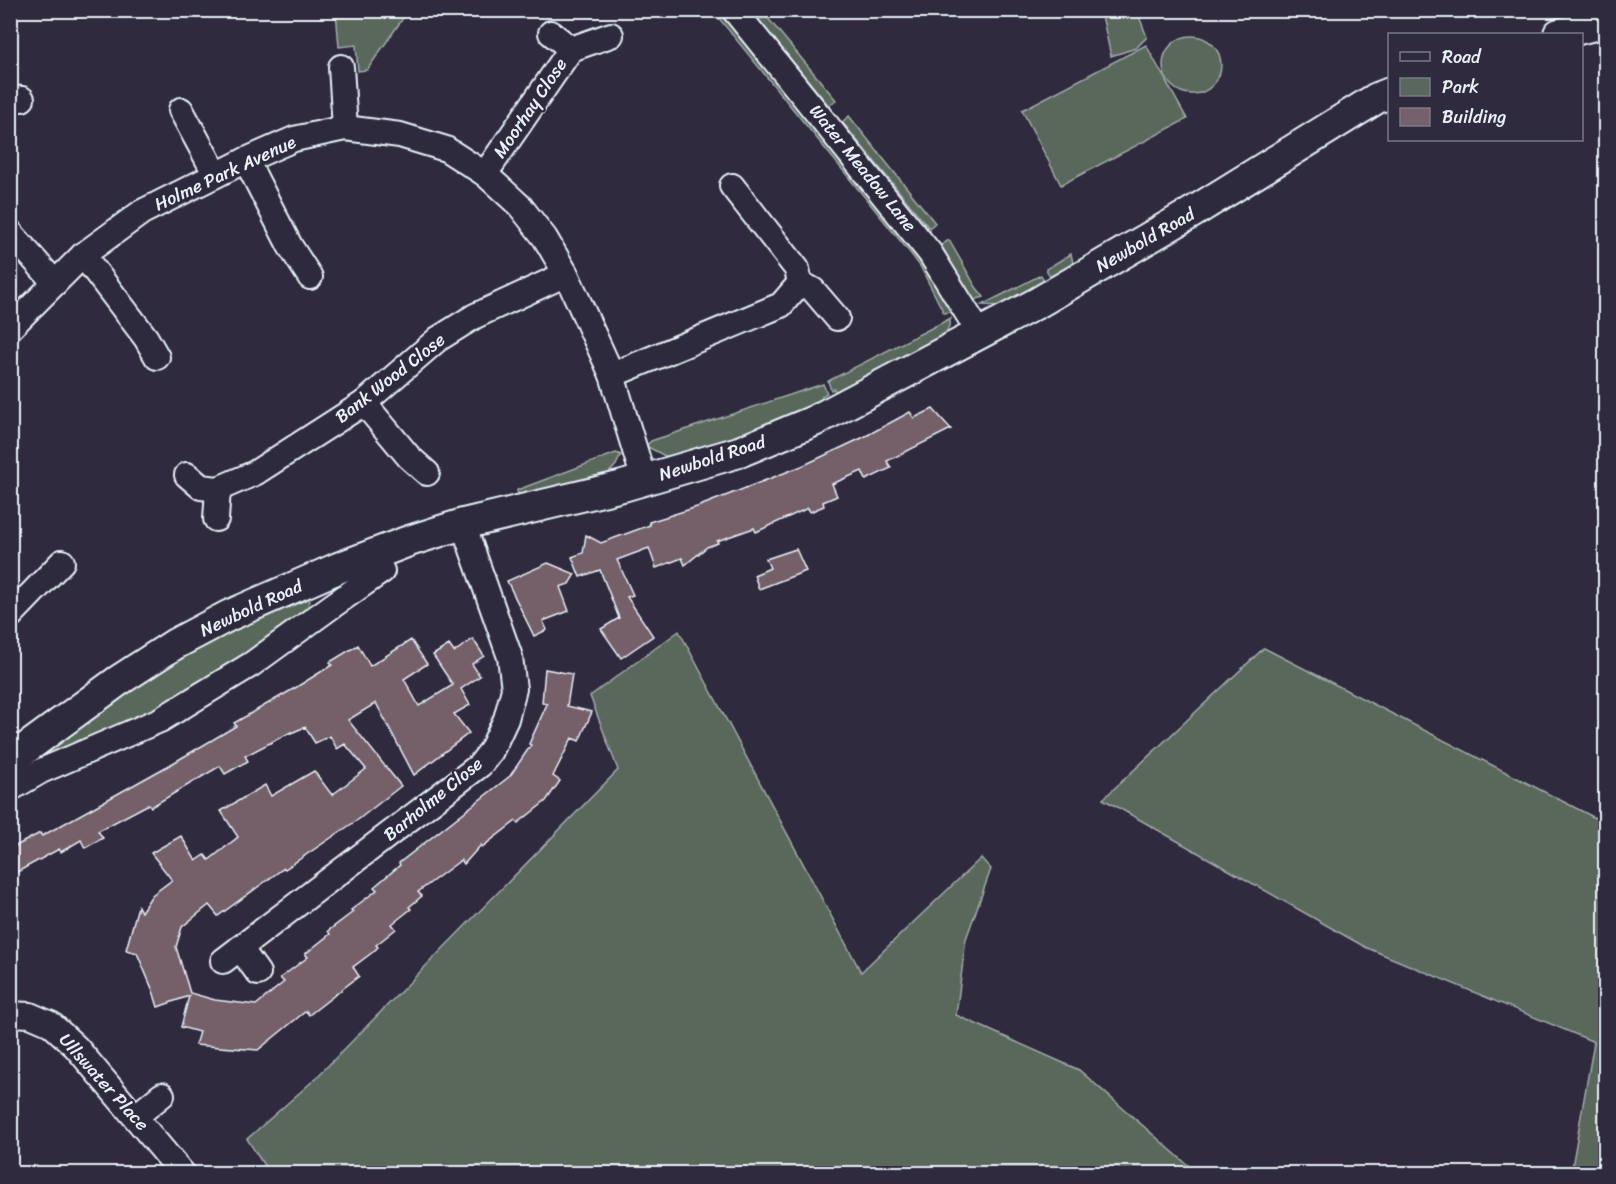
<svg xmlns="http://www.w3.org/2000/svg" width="1616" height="1184" viewBox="0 0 1616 1184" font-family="Sriracha,sans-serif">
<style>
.green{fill:#5a675c;stroke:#a1acaa;stroke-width:1.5}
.building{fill:#75616b;stroke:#e8f1f8;stroke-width:1.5}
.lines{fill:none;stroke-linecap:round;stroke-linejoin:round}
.minor-casing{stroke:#e8f1f8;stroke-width:28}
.major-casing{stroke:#e8f1f8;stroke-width:34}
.minor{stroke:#2f2a3d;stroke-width:24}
.major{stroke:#2f2a3d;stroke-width:30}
.labels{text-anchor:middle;stroke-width:4.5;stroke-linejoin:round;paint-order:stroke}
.street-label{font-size:18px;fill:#e8f1f8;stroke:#2f2a3d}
</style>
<rect width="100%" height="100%" fill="#2f2a3d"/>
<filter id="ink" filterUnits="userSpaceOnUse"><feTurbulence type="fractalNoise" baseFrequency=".0167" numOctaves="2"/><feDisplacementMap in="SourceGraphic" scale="12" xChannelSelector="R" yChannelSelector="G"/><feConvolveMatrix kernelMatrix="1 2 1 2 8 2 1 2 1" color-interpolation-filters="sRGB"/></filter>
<g filter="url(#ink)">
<g class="green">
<path d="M336,11V10L408,11L367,70L358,71L356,45L339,47Z"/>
<path d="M713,11H725L911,239L949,304L951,312L944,313L920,266L911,254Z"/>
<path d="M751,11H762L836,100L829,106Z"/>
<path d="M1101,11H1137L1147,37L1136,48L1111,56Z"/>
<circle cx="1192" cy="65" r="29"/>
<path d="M1146,45L1187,119L1061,185L1022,110Z"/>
<path d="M849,116L935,223L929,228L842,122Z"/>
<path d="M949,240L976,287L984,297L974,300L968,293L941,245Z"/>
<path d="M1071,254L1073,263L1069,268L1051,278L1046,269Z"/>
<path d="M1041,275L1045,282L1001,306L982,305Z"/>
<path d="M951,318L948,329L942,338L836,394L834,389L831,390L828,381Z"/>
<path d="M823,384L827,393L822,396L823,400L736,437L680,456H665L646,446L651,441Z"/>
<path d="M616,453L621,455L616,465L607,475L518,495L517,490Z"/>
<path d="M308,596L310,601L306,609L221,675L118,728L52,754L47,751L48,744L191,648Z"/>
<path d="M679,631L861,972L981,858L991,869L966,939L956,1015L1079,1070L1197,1173H269L247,1139L315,1079L618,770L590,696Z"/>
<path d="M1264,648L1605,823V1173H1571L1594,1042L1365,947L1103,799Z"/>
</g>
<g class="building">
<path d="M933,409L951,429L887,461L891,468L866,480L862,471L832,484L837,496L823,502L824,506L810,512L808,508L756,532L754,528L717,541L718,543L707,547L685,565L682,558L656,568L649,548L617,560L633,595L627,597L653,636L621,658L601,629L619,618L600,570L580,577L572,557L583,553L586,535L601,543L650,525L649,522L697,507L802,466L864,437L910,412L914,418Z"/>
<path d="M796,549L806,571L759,589L754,575L770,568L766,559Z"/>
<path d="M548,563L575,574L569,584L560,587L569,611L543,621L547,630L534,636L507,581Z"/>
<path d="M473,639L484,656L472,664L480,676L461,689L470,705L454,714L469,733L414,775L376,703L348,720L401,786L359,819L285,869L284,868L218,916L209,905L182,927L176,947L190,993L215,1000L256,1005L284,982L280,978L308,957L305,954L330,934L328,931L353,912L351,910L377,890L374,887L400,865L399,863L510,776L531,745L529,744L547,704L542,703L545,669L572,674L567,706L592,712L579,741L572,738L553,776L560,781L546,801L518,823L516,821L482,847L481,845L464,864L461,860L418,892L422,896L409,907L411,909L392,924L396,929L376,945L378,947L373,952L353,967L359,976L309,1015L306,1011L258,1050L195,1045L199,1032L181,1027L189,996L158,1007L153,991L137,953L126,950L138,906L141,912L152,895L172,880L151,853L181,836L196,861L205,855L209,860L238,837L221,811L265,785L271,796L314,771L332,795L366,769L345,744L337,749L330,736L315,743L305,727L291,733V732L245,756L248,761L225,774L220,766L151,807L149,804L98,831L103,838L85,848L81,840L61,852L59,849L10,876V849L40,833L42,836L173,763L236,726L234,723L295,688L332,665L330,662L358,645L370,666L411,640L427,664L404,679L419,706L453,685L433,655L449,645L454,652Z"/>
</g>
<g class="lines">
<defs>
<g id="minor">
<path d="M734,10L930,253L980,334"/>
<path d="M551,33L571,49"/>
<path d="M341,67L345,128"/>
<path d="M10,98L22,99"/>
<path d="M181,110L216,175"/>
<path d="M246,160L290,246L310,277"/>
<path d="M485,174L571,49L611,35"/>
<path d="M732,186L797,269L800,283L813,290L837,318"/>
<path d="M10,232L55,283"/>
<path d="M83,255L146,338L157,357"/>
<path d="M10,328L83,255L142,212L246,160L294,139L345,128L400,135L446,149L485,174L520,206L545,238L566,274L612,375L644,480"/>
<path d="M612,375L781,305L800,283"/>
<path d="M364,403L409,457L427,473"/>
<path d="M187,475L201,487L218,489L255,473L364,403L438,339L475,316L566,274"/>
<path d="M216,519L218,489"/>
<path d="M10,616L62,562"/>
<path d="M10,789L41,771L160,720L252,664L332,606L382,571"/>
<path d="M240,948L258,973"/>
<path d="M223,961L480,765L491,751L506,719L514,689L510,657L463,524"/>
<path d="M10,1014L30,1015L51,1024L76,1047L183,1174"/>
<path d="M135,1117L162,1095"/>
</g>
<g id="major">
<path d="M1559,34L1606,22"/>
<path d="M10,760L118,681L175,644L228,616L338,568L409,541L463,524L623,486L739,452L814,421L1039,302L1193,212L1377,98L1390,93"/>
</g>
</defs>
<use href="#minor" class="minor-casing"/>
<use href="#major" class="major-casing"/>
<use href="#minor" class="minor"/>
<use href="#major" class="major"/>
</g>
</g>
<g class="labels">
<g class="street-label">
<text transform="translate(530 108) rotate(-56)" y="6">Moorhay Close</text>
<text transform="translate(863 168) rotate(51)" y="6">Water Meadow Lane</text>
<text transform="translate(225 173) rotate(-25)" y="6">Holme Park Avenue</text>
<text transform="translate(1145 240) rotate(-30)" y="6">Newbold Road</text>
<text transform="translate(390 378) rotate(-38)" y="6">Bank Wood Close</text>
<text transform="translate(712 458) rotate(-18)" y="6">Newbold Road</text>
<text transform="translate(251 608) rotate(-25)" y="6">Newbold Road</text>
<text transform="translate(433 799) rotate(-39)" y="6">Barholme Close</text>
<text transform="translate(104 1082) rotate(48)" y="6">Ullswater Place</text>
</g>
</g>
<rect width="1616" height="1184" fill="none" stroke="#2f2a3d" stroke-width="36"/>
<rect x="18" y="18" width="1580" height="1148" fill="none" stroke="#e8f1f8" stroke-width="2" filter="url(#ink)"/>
<rect x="1388" y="33" width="195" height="108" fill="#2f2a3d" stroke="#797a88" stroke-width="1.5"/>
<rect x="1400" y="52" width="30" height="9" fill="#2f2a3d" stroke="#797a88" stroke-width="1.5"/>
<text x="1442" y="63" font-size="18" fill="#e8f1f8">Road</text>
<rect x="1400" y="78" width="30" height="18" fill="#5a675c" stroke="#797a88" stroke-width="1.5"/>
<text x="1442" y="93" font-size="18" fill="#e8f1f8">Park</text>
<rect x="1400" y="108" width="30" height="18" fill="#75616b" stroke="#797a88" stroke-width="1.5"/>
<text x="1442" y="123" font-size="18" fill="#e8f1f8">Building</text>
</svg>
